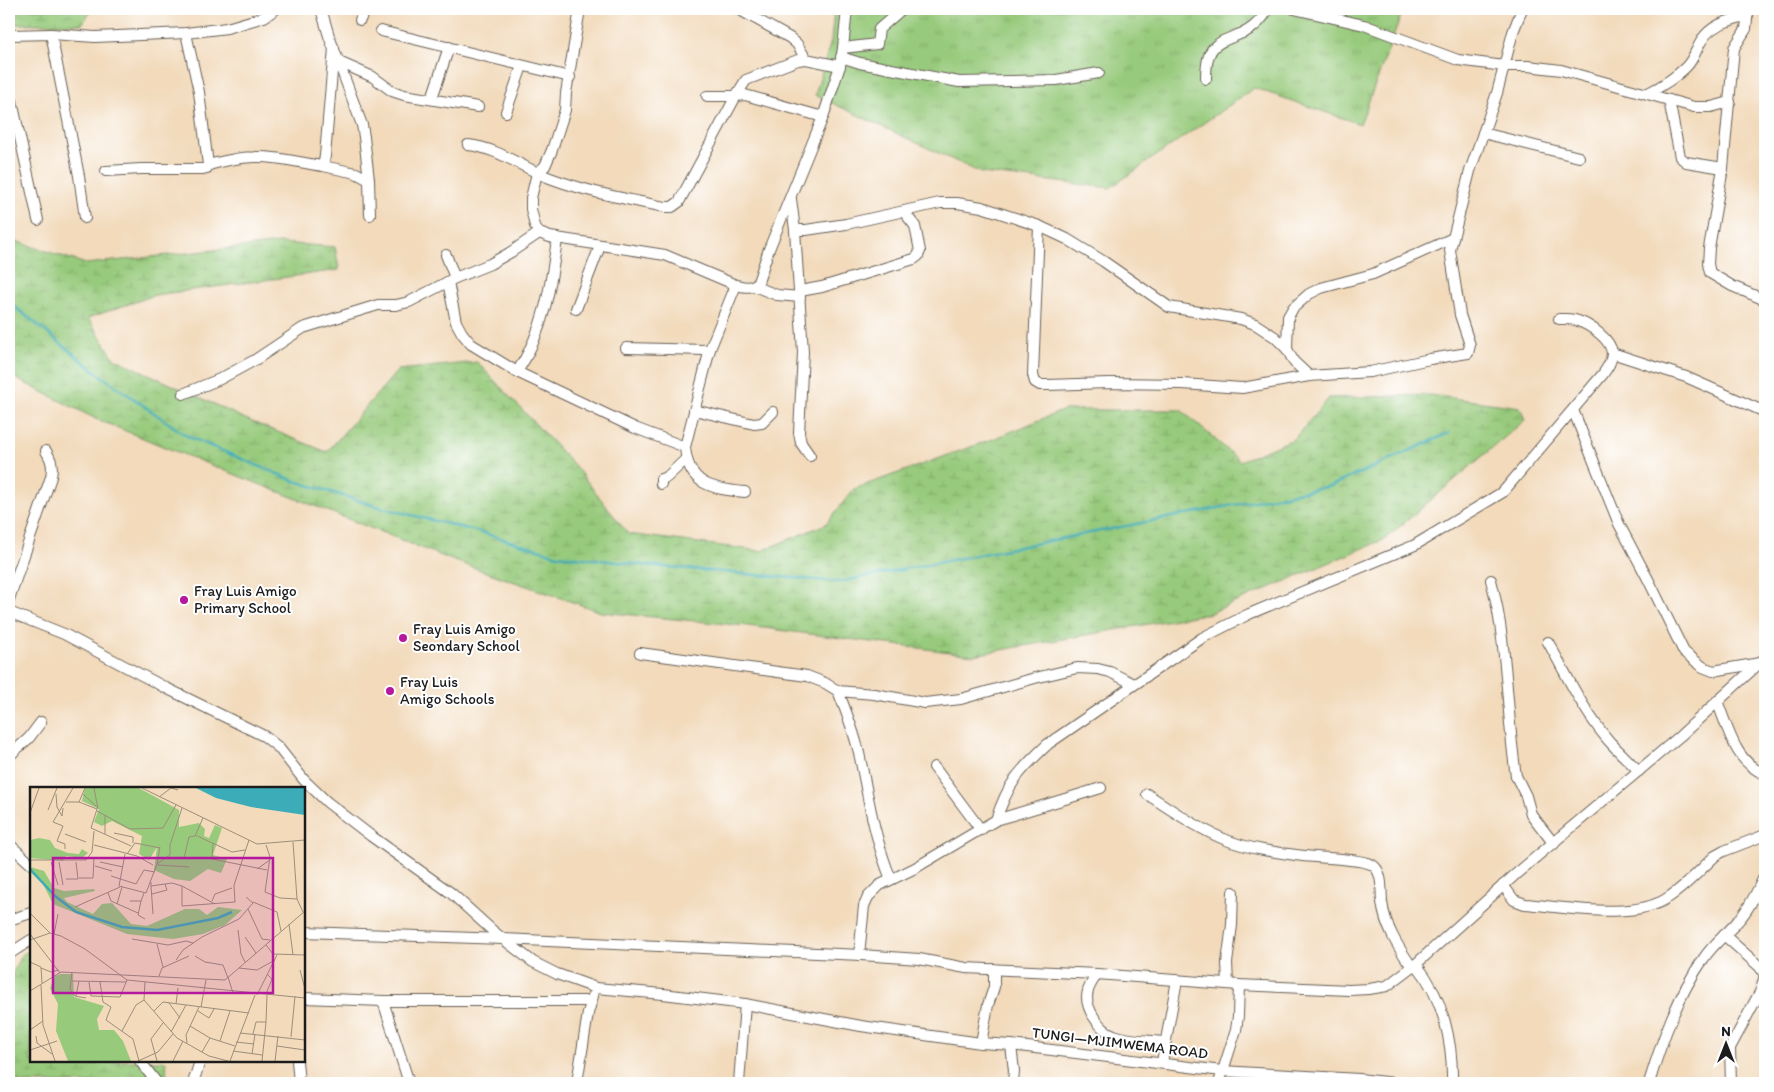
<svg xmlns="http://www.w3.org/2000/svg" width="1774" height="1092" viewBox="0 0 1774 1092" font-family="Itim,sans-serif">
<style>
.grass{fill:url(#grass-tufts);stroke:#5a734c}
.wetland{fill:url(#wetland-marsh);stroke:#5a734c}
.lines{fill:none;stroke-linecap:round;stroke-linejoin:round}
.stream{stroke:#3cacb8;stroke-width:2.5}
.minor-casing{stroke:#675e54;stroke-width:12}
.minor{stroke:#fff;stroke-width:10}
.poi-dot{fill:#b5179e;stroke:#fff;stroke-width:2}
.labels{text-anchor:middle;stroke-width:4;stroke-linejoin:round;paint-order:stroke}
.poi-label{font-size:15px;fill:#1c1c1c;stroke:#fff;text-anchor:start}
.street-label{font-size:15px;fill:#1c1c1c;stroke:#fff}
.inset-river{fill:none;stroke:#3cacb8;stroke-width:2.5}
.inset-road{fill:none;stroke:#9c8e7b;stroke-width:1}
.view{fill:#b5179e;fill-opacity:0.15;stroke:#b5179e;stroke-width:2.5}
.inset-edge{fill:none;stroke:#1c1c1c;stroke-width:2.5}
</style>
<defs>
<pattern id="grass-tufts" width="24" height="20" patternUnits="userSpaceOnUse" patternTransform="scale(1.25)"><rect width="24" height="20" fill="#97ca7b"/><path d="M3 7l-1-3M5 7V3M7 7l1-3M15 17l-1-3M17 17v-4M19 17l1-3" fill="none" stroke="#82ad6a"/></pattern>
<pattern id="wetland-marsh" width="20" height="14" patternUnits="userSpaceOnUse" patternTransform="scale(1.25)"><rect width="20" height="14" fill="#97ca7b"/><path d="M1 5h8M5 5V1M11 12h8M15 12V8" fill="none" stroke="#82ad6a"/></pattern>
</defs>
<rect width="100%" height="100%" fill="#fff"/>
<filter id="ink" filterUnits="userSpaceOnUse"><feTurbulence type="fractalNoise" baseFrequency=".02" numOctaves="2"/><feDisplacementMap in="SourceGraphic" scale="10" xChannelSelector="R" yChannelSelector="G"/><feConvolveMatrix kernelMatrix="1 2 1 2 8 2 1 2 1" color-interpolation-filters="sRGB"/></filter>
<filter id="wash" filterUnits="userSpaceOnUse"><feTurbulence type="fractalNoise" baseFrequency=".0096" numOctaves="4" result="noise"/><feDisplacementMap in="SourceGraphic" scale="20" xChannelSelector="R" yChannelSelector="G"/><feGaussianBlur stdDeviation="1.12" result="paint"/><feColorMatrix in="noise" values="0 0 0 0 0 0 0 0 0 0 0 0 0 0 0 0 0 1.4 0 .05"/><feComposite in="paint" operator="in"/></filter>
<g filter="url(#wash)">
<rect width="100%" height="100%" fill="#f2dabb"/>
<path class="grass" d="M834,9H1397L1403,11L1360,124L1254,88L1110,188L981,173L815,95L831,41Z"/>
<g class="wetland">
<path d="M9,9H93L82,24H9Z"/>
<path d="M9,239L86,264L280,243L335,247L339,270L155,295L88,318L114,358L250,421L327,452L398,370L477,362L575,466L628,534L761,551L826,524L854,489L993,439L1064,410H1181L1240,461L1294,439L1329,398L1430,395L1520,407L1525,420L1385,539L1210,613L973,655L748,626L601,612L452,560L165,447L94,418L9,375Z"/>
<path d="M31,950V1061H166L167,1083H9V982L21,955Z"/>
</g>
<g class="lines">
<path class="stream" d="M9,299L14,306L100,375L187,436L292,480L379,507L476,531L558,555L643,565L839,582L1331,486L1449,433"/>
</g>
</g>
<g filter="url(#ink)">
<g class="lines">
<defs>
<g id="minor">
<path d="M321,9L329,36L362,125L364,137L369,180"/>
<path d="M580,9L566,93L565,110L552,150L545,166L537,173L531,198V209L535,226L539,233L550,237L665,255L736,285C745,287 751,289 758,282L769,249L823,117L840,66L843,48L877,44L879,29L902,9"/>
<path d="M738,9L790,38L797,44L806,59"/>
<path d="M1294,9L1364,25L1458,60L1504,66H1528L1561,70L1694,107H1711L1730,102"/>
<path d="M1748,9L1746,29L1734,48L1723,168L1709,248L1708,264L1710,273L1732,286L1765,300"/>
<path d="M360,20L365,9"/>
<path d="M381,31L570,77"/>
<path d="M51,34L79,176L85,218"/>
<path d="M9,35L51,34L95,37L186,33L227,28L264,17L276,9"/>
<path d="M843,48L847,9"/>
<path d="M841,57L860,63L959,82L1056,80L1099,73"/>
<path d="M339,62L373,77L392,91L404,95L478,107"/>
<path d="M1206,79C1206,41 1218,44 1247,31C1256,26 1263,18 1268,9"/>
<path d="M9,92L12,101L38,220"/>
<path d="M1648,93C1662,86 1675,78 1686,67C1694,59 1696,49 1702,40C1711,24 1732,20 1748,15"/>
<path d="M707,96H736L746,80L798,60L806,59L840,66"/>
<path d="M432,98L449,47"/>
<path d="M1669,100L1680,157L1686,162L1723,168"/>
<path d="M506,112L522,66"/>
<path d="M1483,133L1579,157"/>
<path d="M468,145C499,148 522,168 550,178C587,192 626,199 665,207H672L679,202L736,96L745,95L823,117"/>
<path d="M208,165C224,161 239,157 255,157C278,156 300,163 323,166L325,156L334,48"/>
<path d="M323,166L356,173L369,180L370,215"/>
<path d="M106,171L141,169H203L207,168L208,165L199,92L186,33"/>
<path d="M791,199L795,230H806L846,224L940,203H957L982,207L1039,226L1067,239L1103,261L1169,307L1241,319L1255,324L1275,337L1287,349L1294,362L1309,376"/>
<path d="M1039,226L1033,375L1035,382L1040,385H1047L1109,383L1182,384L1242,388L1309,376L1370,372L1430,359L1468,353L1470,345L1460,315L1450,250L1470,171L1497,93L1513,32L1522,9"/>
<path d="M795,230L803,352L799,433L801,443L810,456"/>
<path d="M446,255L455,278"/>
<path d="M448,282L456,322L462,333L471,344L517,372L635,428L685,447"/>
<path d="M754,286L777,295L800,297"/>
<path d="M800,291L822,287L914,259L918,256L920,251L915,226L904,212"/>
<path d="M576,309L600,246"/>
<path d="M626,348L706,350L710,349L736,285"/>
<path d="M710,349L685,447C688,485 712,489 745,492"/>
<path d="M1287,349L1288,317L1293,308L1309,294L1321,288L1373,274L1453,238"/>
<path d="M1612,353L1686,377L1765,412"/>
<path d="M517,372C544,332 551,285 557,239"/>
<path d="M183,394L220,379L255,360L303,328L378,305H396L409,302L455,278L490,264L511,252L539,233"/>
<path d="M694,410L754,424L762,423L773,412"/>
<path d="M1573,410L1619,524L1649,581L1684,652L1703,667L1713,671L1760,663"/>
<path d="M661,484V479L667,477L686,459"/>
<path d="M1491,580C1508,644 1506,711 1516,776L1526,796L1531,814L1554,844"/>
<path d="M9,599L51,477C53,466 52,461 46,451"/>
<path d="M9,612L64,634L166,688L264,736L278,747L304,780L327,802L371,836L451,893L494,932L533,962L557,974L596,988L663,994L745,1004L861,1026L981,1043L1011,1045L1222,1071L1359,1079L1394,1083"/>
<path d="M1548,642C1567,675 1583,711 1609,741C1618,751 1629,761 1639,771"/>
<path d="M640,653L807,676L825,683L838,691L874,694L925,703L961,699L1035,678L1077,668L1098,669L1110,672L1134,684"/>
<path d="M838,691C846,711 854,731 859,753C868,795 874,838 891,879"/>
<path d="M1717,701C1728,728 1735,763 1765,774"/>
<path d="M9,756L29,738L41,722"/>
<path d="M934,767L981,830"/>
<path d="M1147,794C1173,811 1200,830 1229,841C1251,849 1274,852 1296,855C1311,858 1366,858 1374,866C1383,874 1381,891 1382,902C1385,927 1398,947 1412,967"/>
<path d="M996,820C1008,783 1019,771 1048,744L1202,638L1249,614L1415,545L1503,492L1603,374C1608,367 1612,361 1612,353C1611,339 1590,325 1578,321C1572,318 1565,319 1559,319"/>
<path d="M9,844L31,864"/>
<path d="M1503,885L1514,900L1525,904C1565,907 1636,921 1669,897C1686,886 1700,870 1715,856L1724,851L1765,835"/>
<path d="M9,920L31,913"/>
<path d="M304,932L503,939L861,955L919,959L966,968L1097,974L1239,985L1349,990L1369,989L1387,986L1416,964L1516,874L1680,736L1765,658"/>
<path d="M1724,935L1760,967L1765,975L1761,990L1730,1048L1731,1083"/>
<path d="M9,954L31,940"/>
<path d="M859,955L864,906L868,897L880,885L915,868L996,820L1101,788"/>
<path d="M1416,964C1443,997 1453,1042 1452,1083"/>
<path d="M1097,974C1094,979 1089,986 1088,991C1083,1007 1100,1030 1114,1035C1129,1041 1148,1040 1164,1042"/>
<path d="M1228,984L1227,963L1232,925L1233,892"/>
<path d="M304,998L383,1001H591"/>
<path d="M383,1001L409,1083"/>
<path d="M981,1043L988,1005L994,987V969"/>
<path d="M1011,1045L1014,1071L1013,1083"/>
<path d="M140,1061L157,1083"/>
<path d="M297,1061L299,1083"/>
<path d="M1162,1062L1177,980"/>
<path d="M193,1083L200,1061"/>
<path d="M577,1083L588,1013L593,996"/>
<path d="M739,1083L745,1004"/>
<path d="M1219,1083L1236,1030L1238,1016L1239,985"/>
<path d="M1649,1083C1662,1040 1678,995 1704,958C1713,944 1727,934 1738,921C1750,908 1757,891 1765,875"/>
</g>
</defs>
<use href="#minor" class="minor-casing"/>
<use href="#minor" class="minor"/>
</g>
</g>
<g class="poi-dot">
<circle cx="184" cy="600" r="5"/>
<circle cx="403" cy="638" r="5"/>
<circle cx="390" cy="691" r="5"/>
</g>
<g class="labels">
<g class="poi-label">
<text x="194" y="596">Fray Luis Amigo<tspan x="194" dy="17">Primary School</tspan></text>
<text x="413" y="634">Fray Luis Amigo<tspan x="413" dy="17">Seondary School</tspan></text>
<text x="400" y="687">Fray Luis<tspan x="400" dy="17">Amigo Schools</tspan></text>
</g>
<g class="street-label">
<text transform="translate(1120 1043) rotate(7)" y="5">TUNGI—MJIMWEMA ROAD</text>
</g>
</g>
<g transform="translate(30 787)">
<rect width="275" height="275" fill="#f2dabb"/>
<path d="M55,1H109L149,23V40L169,36L175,42L174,49L179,51L185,38L192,41L183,68L197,72L191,86L178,82L160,94L144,92L124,83L127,60L119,73L109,67L112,49L82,34L72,39L64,35L69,22L52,14Z" fill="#97ca7b"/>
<path d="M9,51L20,53L25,61L38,66L49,67L52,62L58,66L52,71L36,69L33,74L0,71V53ZM0,80L14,84L24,101L34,104L64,102L65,104L34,111L37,115L63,127L72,117L82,116L101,137L117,139L155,122H169L177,128L188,120L212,123L195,138L173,147L143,152L97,147L23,117L13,97L0,85ZM31,187H43L44,210L74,219L67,232L69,243H84L93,254L101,274H38L26,244L28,217L20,201L25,189Z" fill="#97ca7b"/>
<path d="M166,1H275V28L221,20L186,11Z" fill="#3cacb8"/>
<path class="inset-river" d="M0,82L25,109L46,125L92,140L127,143L188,131L202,125"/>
<path class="inset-road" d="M64,1L68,22M112,1L227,57L275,53M26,7L27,20L32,29L33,21M53,7L68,21M129,10L141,1L148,3M36,15H49L55,1M49,15L67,22L61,41L101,59M18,23L27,1M67,24L100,42L133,41L146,18M0,26L9,1M84,46L103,50V56M35,47L56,55M75,47V28M165,48L202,65L215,63M263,55L267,112L273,125M183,56L182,72L237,83M64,58L107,69L123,78M236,58L240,70L235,105L250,111L267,112M35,62V57L27,54L33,39L23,35L43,1M95,67L89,99L116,106L127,77L140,68V58L152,21M97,67L105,56L130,61M150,70L154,71L159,50L165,49L173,31M0,73H56L62,65L64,44M21,75L28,98M29,75L33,98M70,75L93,80M127,77L130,60M128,78L159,80M65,79L82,84M227,82L240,73M81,89L106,97L114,83L125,85M49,91H63L64,70M36,92H48L46,75M121,95V99L142,96L152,99L185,117M121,99L123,127M152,99V119L205,115L204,98L219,53M78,106L81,114L108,126M122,107L137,103L135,97M100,114H111L114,106M111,114L108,128L115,132M182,114L185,107L202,101M223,115L247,125L251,144M87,117L92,100M45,120L90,100M218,122L232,152L240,153M0,126L20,146M259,137L263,168M208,143L211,167L215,175M0,147L30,186M24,147L28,127M215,150L226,166M102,152L138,158L156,154L163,156M0,153L20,146L31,149L55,162L97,193L275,211M127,157L133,180M236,158L243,167L275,168M165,169L175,175L193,178L198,191M146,173L153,163L172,150L209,132L223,116L216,110M0,175L11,180L12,196M11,181L21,185L29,183M209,181L227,183L245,173M270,183L275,202M42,185L40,202L45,209L56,211M129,189L132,181L159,169M198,190L203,206M42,194L96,195M59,195L61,209L90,210L97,193M70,195L73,215L81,220L76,233L103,252L109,274M11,198L13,238L25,274M0,204L31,185L195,193L275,124M236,207L242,192L237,187M227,208L247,168M46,209L49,194M114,213L147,251L179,269L198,274M139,216L150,231M146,217L148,201M171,220L176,193M124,224L133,215L219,226M168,224L179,231L184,222M160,239L180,251L205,259M0,243L13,234M92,244L106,218L114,213L115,195M141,245L156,218M210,246L275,253M223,247L226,235H236L237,208M6,249L7,256L22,267M261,250L265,209M190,254L200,224M206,255L224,257M157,256L156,248L169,220M247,259L275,263M0,263L27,254M203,264L232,268M172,265L180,251M222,267L225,247M108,274L128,265L143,247M127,274L121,252L133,236M143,274L153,254M200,274L225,208M232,274L236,235M245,274L248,249"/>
<path class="view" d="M23,71H243V206H23Z"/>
<rect width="275" height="275" class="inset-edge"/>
</g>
<rect width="1774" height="1092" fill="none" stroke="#fff" stroke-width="30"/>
<g transform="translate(1726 1044)" stroke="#ffffff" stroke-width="4" paint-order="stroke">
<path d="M0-4L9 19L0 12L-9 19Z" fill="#1c1c1c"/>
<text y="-8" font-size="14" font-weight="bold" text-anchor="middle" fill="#1c1c1c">N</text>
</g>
</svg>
